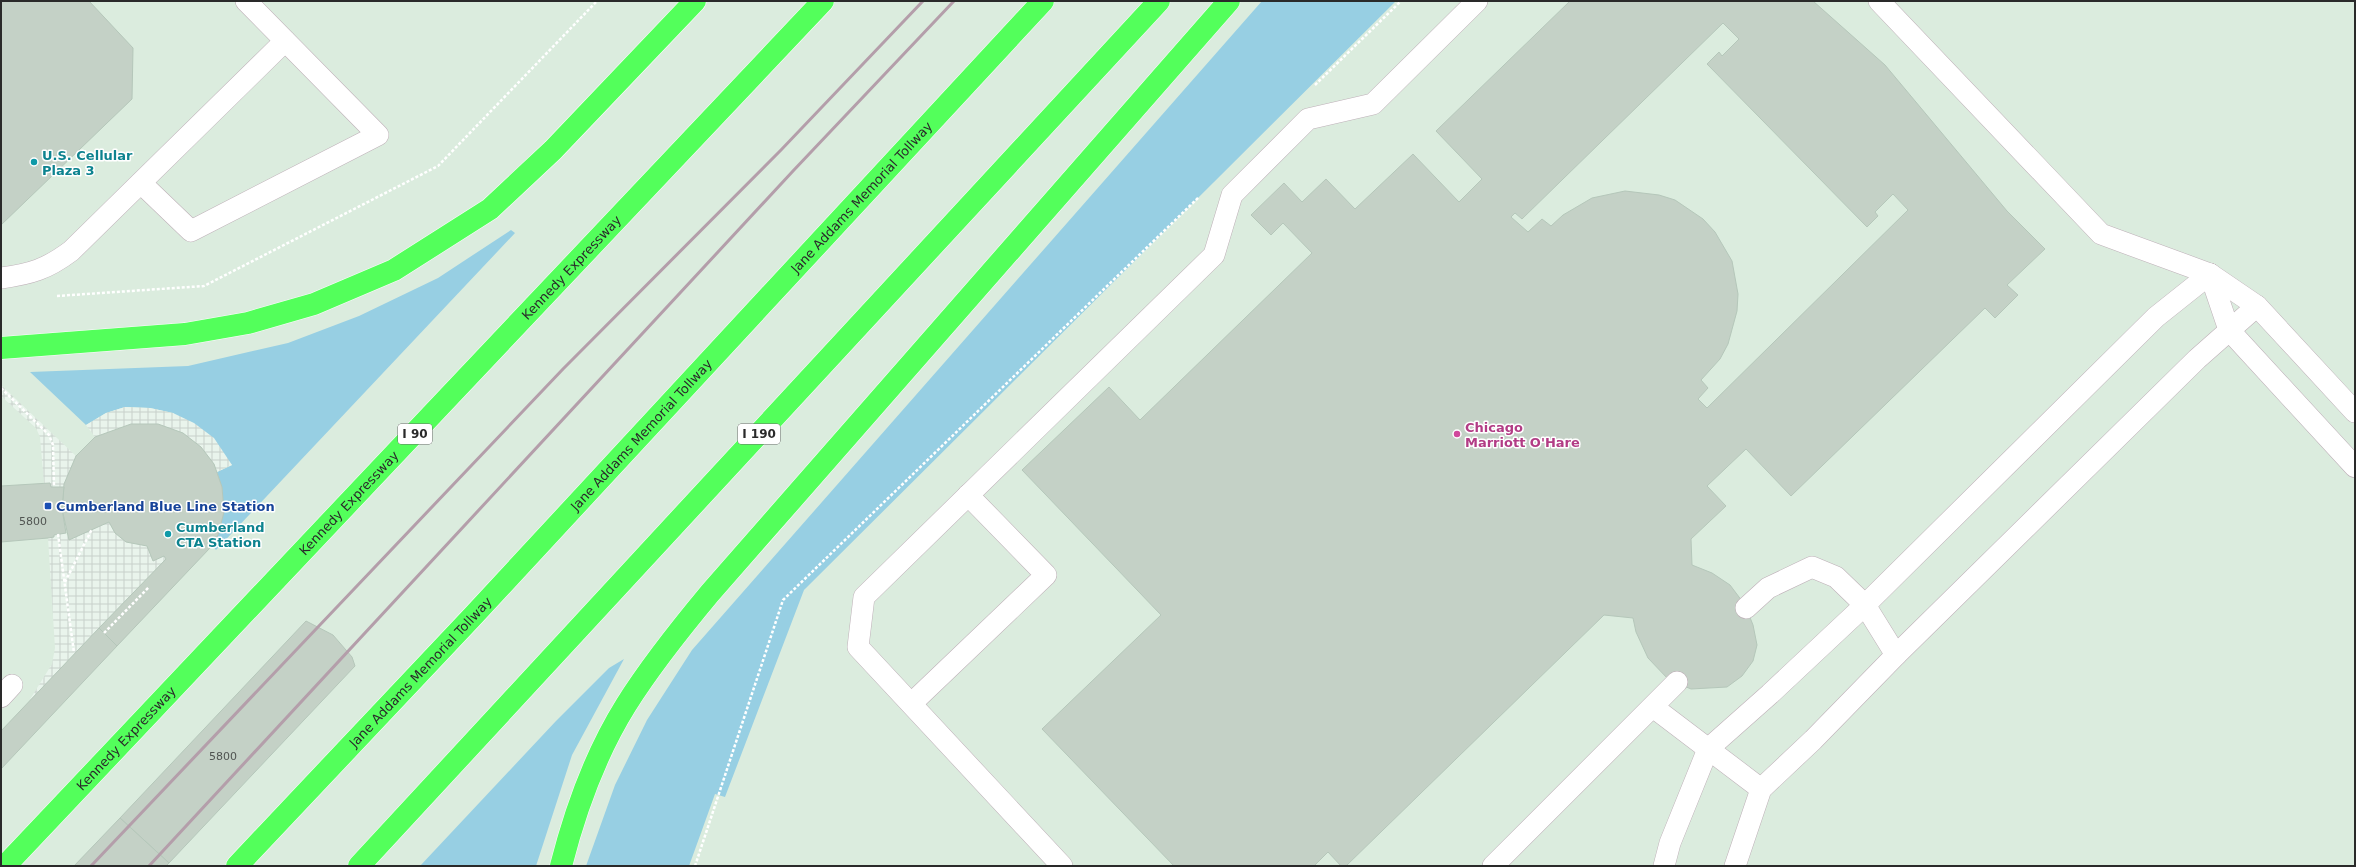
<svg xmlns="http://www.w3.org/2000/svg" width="2356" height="867" viewBox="0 0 2356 867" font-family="'DejaVu Sans',sans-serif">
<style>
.grass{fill:#97cfe3}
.plaza{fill:url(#plaza-grid)}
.building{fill:#c4d1c6;stroke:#b5c7ba;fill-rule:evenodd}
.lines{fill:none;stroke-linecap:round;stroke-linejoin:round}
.service-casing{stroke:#beb0b8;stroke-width:22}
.motorway-casing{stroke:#fff;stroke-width:23}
.path{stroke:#fff;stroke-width:2.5;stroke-dasharray:3 2;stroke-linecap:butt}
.service{stroke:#fff;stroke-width:21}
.motorway{stroke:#53ff5b;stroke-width:22}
.rail{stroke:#b49eaa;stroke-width:3}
.culture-dot{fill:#0f9aa8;stroke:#fff;stroke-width:1.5}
.hotel-dot{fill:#d1479c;stroke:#fff;stroke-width:1.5}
.transit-dot{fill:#1a4fb4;stroke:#fff;stroke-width:1.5}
.labels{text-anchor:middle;stroke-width:3;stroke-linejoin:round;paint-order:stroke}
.number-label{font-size:11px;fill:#505451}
.shield{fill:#fff;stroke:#6a6a6a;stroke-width:1}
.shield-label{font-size:12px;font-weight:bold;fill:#2a2a2a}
.culture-label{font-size:13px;font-weight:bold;fill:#0d838f;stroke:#fff;text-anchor:start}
.street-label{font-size:13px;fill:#2a2a2a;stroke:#fff}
.hotel-label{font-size:13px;font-weight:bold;fill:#b23c85;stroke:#fff;text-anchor:start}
.transit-label{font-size:13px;font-weight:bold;fill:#164399;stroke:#fff;text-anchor:start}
</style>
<defs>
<pattern id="plaza-grid" width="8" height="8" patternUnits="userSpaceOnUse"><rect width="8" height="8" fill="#e9f4ec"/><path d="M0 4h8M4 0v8" fill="none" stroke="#c8d1cb"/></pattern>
</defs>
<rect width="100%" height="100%" fill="#dbecde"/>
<g class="grass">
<path d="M1262,1H1396L804,590L725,797L715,794L689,866H586L615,785L647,720L692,650Z"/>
<path d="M511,230L515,233L216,550L212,545C226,522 226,497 217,472L232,465L173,413L150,408L125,407L106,413L86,425L30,372L188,366L288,343L359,316L438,278Z"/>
<path d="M624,659L572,755L536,866H420L556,721L609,668Z"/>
</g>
<g class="plaza">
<path d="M1,385L76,456L64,487H51L50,483H44L40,437L36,428L1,396Z"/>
<path d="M125,407L150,408L173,413L194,423L214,438L232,465L217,472L214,464L201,447L183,433L158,424H131L95,437L86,425L106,413Z"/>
<path d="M109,522L115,533L126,542L147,546L153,560L164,556L166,559L29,701L52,664L55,648L48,538L54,537V535L66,533L69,539Z"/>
</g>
<g class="building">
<path d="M1,1H89L133,48L132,99L1,225Z"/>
<path d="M1570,1H1813L1885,65L2007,211L2045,249L2007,285L2018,295L1995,318L1985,308L1791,496L1746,449L1707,486L1726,506L1691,539L1692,565L1712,573L1730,585L1745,605L1753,625L1757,645L1753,661L1742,676L1727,687L1691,689L1668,679L1648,658L1636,632L1633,618L1604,615L1346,866H1341L1328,852L1314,866H1174L1042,729L1161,615L1022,470L1109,387L1140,420L1312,253L1283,223L1271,235L1251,215L1284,183L1302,202L1326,179L1355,209L1413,154L1459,202L1482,179L1436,131ZM1723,23L1739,39L1722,56L1719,52L1707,64L1867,227L1878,216L1875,212L1893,194L1908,210L1707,408L1698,399L1708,388L1701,380L1720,359L1728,344L1737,311L1738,294L1732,261L1715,232L1703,219L1675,200L1659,195L1625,191L1592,198L1563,215L1551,226L1542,219L1528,232L1511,217L1515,213L1522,219Z"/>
<path d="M131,424H158L183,433L201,447L214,464L222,487L224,512L218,535L209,549L117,646L99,628L166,559L164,556L153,561L147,546L126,542L115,533L109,522L69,540L62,509L64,484L76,456L95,437Z"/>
<path d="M50,483L51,487H64L62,509L66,533L54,535V537L48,538L1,542V486Z"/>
<path d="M306,621L333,635L352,657L355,666L169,863L120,818Z"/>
<path d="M99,628L117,646L1,769V731Z"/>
<path d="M120,818L169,863L166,866H74Z"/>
</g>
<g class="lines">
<defs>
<g id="service">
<path d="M1879,1L2101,234L2210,274L2257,306L2355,412"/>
<path d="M141,183L191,231L378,135L246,1"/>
<path d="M2210,274L2229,330L2355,467"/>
<path d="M1,278C31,274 47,269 71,251L285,41"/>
<path d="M1746,608L1768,588L1812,567L1836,577L1865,605L1896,655"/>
<path d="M1,697L12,685"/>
<path d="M912,703L1046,575L968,495"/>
<path d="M1653,707L1761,789"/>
<path d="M1062,866L858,647L864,597L1214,255L1232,195L1308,119L1373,104L1477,1"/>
<path d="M1493,866L1677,682"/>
<path d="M1664,866L1670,843L1708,749L1770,694L1865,605L2156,317L2210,274"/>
<path d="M1735,866L1761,789L1813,740L1896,655L2197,359L2257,306"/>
</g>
<g id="motorway">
<path d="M1,348L185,334L248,323L314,304L394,270L490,209L553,150L695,1"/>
<path id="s1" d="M5,866L823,1"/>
<path id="s2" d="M237,866L473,616L1043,1"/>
<path d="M359,866L1159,1"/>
<path d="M561,866C575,811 596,753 626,705C651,665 680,629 710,593L1229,1"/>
</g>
</defs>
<use href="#service" class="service-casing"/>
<use href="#motorway" class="motorway-casing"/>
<g class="path">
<path d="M1315,85L1401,1"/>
<path d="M57,296L204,286L438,166L597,1"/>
<path d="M1,388L49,435L53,445L54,487"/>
<path d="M58,534L74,653"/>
<path d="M65,582L92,529"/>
<path d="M104,633L149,587"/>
<path d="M695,866L783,600L1199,197"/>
</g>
<use href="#service" class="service"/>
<use href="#motorway" class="motorway"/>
<g class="rail">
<path d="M91,866L563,369L781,150L923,1"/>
<path d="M149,866L793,171L954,1"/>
</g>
</g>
<g class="culture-dot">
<circle cx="34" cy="162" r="4"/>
<circle cx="168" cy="534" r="4"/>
</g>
<circle class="hotel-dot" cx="1457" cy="434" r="4"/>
<rect class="transit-dot" x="44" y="502" width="8" height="8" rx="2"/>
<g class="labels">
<g class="number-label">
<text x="33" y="525">5800</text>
<text x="223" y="760">5800</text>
</g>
<g class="shield">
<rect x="398" y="424" width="34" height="20" rx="3"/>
<rect x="738" y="424" width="42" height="20" rx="3"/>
</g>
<g class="shield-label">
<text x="415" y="438">I 90</text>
<text x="759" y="438">I 190</text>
</g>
<g class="culture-label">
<text x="42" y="160">U.S. Cellular<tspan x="42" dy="15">Plaza 3</tspan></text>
<text x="176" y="532">Cumberland<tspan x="176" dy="15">CTA Station</tspan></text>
</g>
<g class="street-label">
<text dy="5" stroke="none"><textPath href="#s2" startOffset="915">Jane Addams Memorial Tollway</textPath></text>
<text dy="5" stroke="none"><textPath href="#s1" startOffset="824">Kennedy Expressway</textPath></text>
<text dy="5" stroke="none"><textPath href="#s2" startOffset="591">Jane Addams Memorial Tollway</textPath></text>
<text dy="5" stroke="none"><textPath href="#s1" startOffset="500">Kennedy Expressway</textPath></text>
<text dy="5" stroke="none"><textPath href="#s2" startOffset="267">Jane Addams Memorial Tollway</textPath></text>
<text dy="5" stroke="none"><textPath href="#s1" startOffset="176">Kennedy Expressway</textPath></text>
</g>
<g class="hotel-label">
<text x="1465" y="432">Chicago<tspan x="1465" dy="15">Marriott O'Hare</tspan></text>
</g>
<g class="transit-label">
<text x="56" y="511">Cumberland Blue Line Station</text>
</g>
</g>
<rect width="2356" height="867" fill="none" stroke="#2a2a2a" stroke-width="4"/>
</svg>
